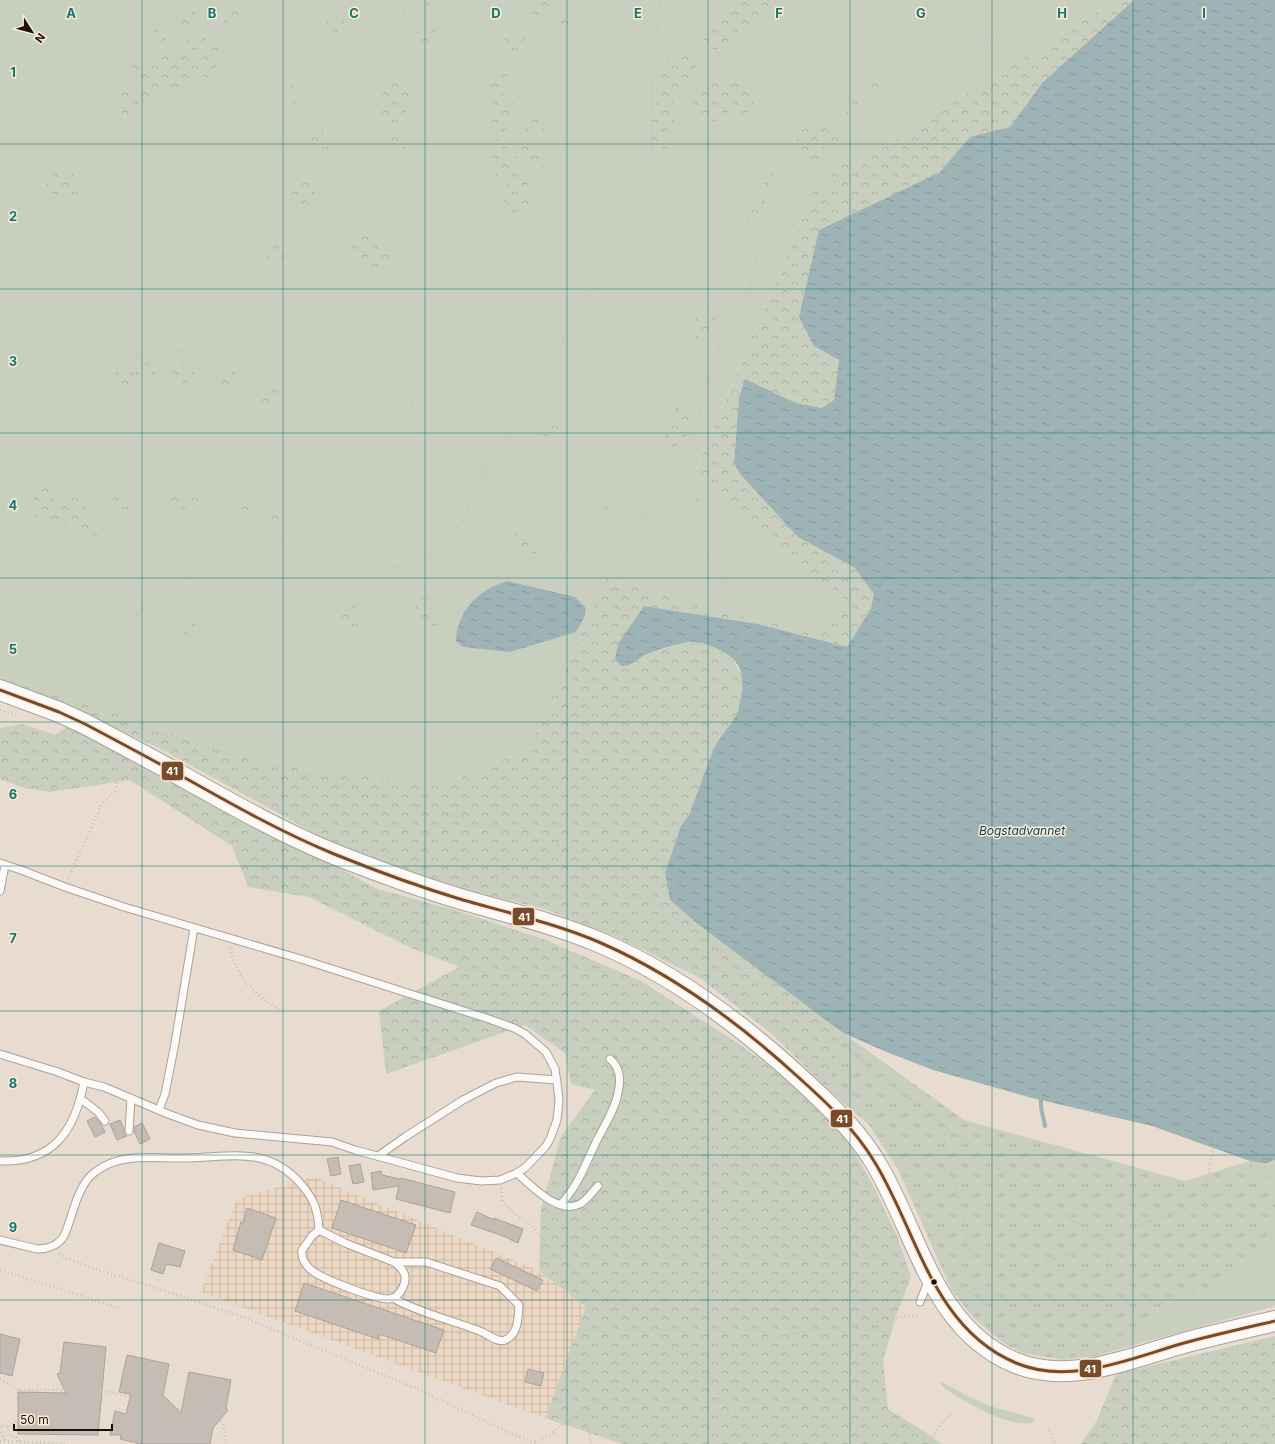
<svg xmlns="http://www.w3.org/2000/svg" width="1275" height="1444" viewBox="0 0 1275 1444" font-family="Inter,sans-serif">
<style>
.industrial{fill:url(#industrial-grid)}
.grass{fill:#c9cfbe}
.forest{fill:url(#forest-crowns)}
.park{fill:url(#park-tufts)}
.water{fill:url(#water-ripples)}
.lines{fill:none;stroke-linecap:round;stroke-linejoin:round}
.stream{stroke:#9eb3b6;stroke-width:4}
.building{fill:#c5bcb3;stroke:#aca299}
.lane-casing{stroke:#aaa198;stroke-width:9}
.secondary-casing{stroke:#aaa198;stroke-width:22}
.path{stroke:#c4c0bc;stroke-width:2.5;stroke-dasharray:1 3;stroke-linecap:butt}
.lane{stroke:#fcfaf8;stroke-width:7}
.secondary{stroke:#fcfaf8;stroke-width:20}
.bus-1-casing{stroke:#fcead8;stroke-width:6}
.bus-1{stroke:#7a4b2a;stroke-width:3}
.grid{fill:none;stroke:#0f766e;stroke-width:1;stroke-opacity:0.55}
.bus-dot{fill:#1a120a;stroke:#fcead8;stroke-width:1.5}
.labels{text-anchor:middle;stroke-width:3;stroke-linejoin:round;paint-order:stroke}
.water-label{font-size:12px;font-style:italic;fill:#083f4c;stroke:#fcead8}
.grid-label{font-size:13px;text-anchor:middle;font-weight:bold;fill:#0f766e;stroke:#fcead8;stroke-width:3;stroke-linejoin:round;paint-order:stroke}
.line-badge{stroke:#fcead8;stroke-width:1.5}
.badge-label{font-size:11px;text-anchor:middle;font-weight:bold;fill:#fff}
</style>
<defs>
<pattern id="industrial-grid" width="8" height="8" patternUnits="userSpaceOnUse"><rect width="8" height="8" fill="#ecd8c3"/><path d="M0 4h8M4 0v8" fill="none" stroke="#cab8a6"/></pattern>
<pattern id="forest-crowns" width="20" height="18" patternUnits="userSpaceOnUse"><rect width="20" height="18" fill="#c9cfbe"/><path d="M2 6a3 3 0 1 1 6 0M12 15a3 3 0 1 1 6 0" fill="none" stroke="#acb1a2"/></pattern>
<pattern id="park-tufts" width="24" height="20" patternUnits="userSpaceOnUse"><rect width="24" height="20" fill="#c9cfbe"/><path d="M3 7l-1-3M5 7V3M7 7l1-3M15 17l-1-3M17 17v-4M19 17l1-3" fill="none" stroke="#acb1a2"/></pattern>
<pattern id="water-ripples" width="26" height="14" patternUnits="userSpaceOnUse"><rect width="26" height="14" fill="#9eb3b6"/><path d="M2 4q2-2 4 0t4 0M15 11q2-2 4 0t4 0" fill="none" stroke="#88999b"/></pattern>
</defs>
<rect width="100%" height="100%" fill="#e8dcd0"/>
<path class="industrial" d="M314,1177L539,1271L586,1307L545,1418L201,1292L237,1199Z"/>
<g class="grass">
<path d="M0,0H1115L813,192L693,476L854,605L842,607L817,636L754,619H750V617L700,604L694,605L692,602L608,579L528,750L443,784L267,765L0,675Z"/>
<path d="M1250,1161L1266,1165L1275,1161V1198Z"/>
<path d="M1275,1216V1306L1095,1356L1168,1303L1225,1284L1257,1259Z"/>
<path d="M942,1382L971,1398L993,1407L1033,1418L1035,1421C1017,1433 959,1399 943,1387L941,1385Z"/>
</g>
<g class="forest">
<path d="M426,0H443L440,10L428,13Z"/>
<path d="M529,0H556L551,17L544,22L538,15L529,14L527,6Z"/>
<path d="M737,0H781L776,4L769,12H762L760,21L750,35L741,36C739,38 737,42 735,44C726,52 710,49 699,47L712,26L720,21L730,11Z"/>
<path d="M1115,0H1134L1043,82L1010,127L970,137L940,172L819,230L814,346L840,360L834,400L823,408L796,403L745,380L739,397L734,463L798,537L855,568L874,594L871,608L847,647L758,624L644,606L627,666L645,655L685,642L700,643L714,647L731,657L742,675L743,681L737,714L718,739L689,815L681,826L677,839L669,889L670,900L699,925L843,1033L827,1088L771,1033L700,978L621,939L545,909L438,884L358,857L163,750L66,705L0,686V675L267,765L443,784L528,750L607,579L817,635L846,601L693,477L813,192L835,178L824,176L826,169L841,162H849L852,167Z"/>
<path d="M230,6L240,8V15L233,24L225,23L221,14Z"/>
<path d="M188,8L197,14L195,22L185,28L177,21L178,10Z"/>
<path d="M562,10L570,16L572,27L563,30L553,26L555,15Z"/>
<path d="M30,14L39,16L38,28L26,32L18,28L22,18Z"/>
<path d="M342,17L346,25L340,33L330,39L321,28L329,18Z"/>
<path d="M430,24L436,31L433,41L419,43L417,31Z"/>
<path d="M164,25L169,34L163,43L155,47L151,40L154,29Z"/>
<path d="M197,32L206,38L201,49L191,50L185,43L189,36Z"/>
<path d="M516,33L525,40L522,49L516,55L505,53V39Z"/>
<path d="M211,46L223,47L220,61L210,79L198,74L195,82L183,93L177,88L165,92L156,90L149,98L138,94V80L132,75L133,65L142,62L152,63L158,55L168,53L175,56L184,54L196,58L201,65L205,51Z"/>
<path d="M685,46L695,51C699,71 692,85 672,92L676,98L673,102C678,115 676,121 667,132L672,136L671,145L665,152L656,153L649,147C654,138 655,133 648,126V113L656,104L658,89L657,75L662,63L671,52Z"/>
<path d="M502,69L507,76L505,85L500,92L506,95L515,105C515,119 512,125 502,134L492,133C489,123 493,116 489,105L494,97L485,91L488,80L493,72Z"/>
<path d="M881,74L886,82L885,89L878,92L871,86L869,79L873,75Z"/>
<path d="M736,76C752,80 752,84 756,99C754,102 752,108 749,111C743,116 733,114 727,112L720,115L714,123L705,119L702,113L695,119L689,118C687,107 688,99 691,89L707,83L710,80L721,78L728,84Z"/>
<path d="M392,82H402C413,101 411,106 399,123L382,126C375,105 378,99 392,82Z"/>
<path d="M293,84L301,90L303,102L291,103L287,91Z"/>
<path d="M120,91C134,91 137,93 144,104L139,115L125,117L119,107Z"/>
<path d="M857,96L863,106L862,113L855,120L847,115L845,107L847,98Z"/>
<path d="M535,115L544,121V130L534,139L525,131L527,119Z"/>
<path d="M824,122L837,123L843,131L839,141L832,143L826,140L824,158L815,160L812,165L802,162L795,149L797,138L800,131L811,126H819Z"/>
<path d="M322,128L329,138L328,149L316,154L307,148L311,133Z"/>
<path d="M399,128L408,137L405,148L390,149L389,138Z"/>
<path d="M498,138L506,140L507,149L516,172L526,173L528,182L526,194L530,207L525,214L519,210L512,216L506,210L503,200L508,190L505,180L498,182L494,170L490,142Z"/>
<path d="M525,141L533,145L534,155L544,157V166L535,169L528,162L524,163L516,157L515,147Z"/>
<path d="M62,169L74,174L77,185H84L88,193L85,201L78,204L65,194L57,195L51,193L45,181L51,172Z"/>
<path d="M769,171L779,178L778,186L771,190L764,186L763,177Z"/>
<path d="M299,181L309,184L315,192L313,203L298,206L288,198L291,185Z"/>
<path d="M762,194L765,203L760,215L758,224L754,226L747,223C749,213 747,204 751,196Z"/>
<path d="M355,229H368L376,235L377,246L383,245L391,253L390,264L381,273L371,266V257L363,258L353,253L349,238Z"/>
<path d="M277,244L285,251L284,259L275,264L265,259L268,250Z"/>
<path d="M712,310L716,319L710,329L706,332V337L700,342L695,338L697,328L695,317L701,312Z"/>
<path d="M144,363L155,366V375L148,380L136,379L126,385L113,381L116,371L126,370L135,373Z"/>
<path d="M185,363L195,370L192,381L183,383L172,378L173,369Z"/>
<path d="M226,368L235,372L234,384L222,386L216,381L218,370Z"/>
<path d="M274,383L280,392L275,402L261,405L258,395L262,384Z"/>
<path d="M688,404C698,421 691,439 673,448L667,443L665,433L671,429C671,413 671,407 688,404Z"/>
<path d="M555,418L560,424L558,434L552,437H544L540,430L543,422Z"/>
<path d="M49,488L55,496L53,501L55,503L59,502C66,492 73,491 85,491L89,500L84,510L86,515C98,519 99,522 98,535L90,537L82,533L81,523L76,519L65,526L53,523L34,516L31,509L36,503L34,497L35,489Z"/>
<path d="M113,491L125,492L133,500L127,510H116L112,505Z"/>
<path d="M704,491L711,498L710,505L702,507L696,503L695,492Z"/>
<path d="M168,492L177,493L180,499L190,501L193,495L199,496V503L193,506L188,505L183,510L171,509L163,505L162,495Z"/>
<path d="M611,500L619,506L618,513L610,518L604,514V504Z"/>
<path d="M239,503L250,504L254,515L249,520L240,518L234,509Z"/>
<path d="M268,510H278L281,517V521L283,523L281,529L275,531L271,525L266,523L265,517Z"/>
<path d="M516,532H523L530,538L531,543L538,546L539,552L529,555L515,538Z"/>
<path d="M417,597L427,598L433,603L432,610L439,616V625L430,629L420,627L415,618L417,613L413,610L416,605Z"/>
<path d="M348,603L356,607L355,616L363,622L362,631L356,634L349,631L347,623L340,622L336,617L339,608Z"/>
<path d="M183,619L193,620L197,626L194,633L186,635L181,632L178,623Z"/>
<path d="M23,724L55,735L69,726L223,810L316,855L377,889L455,910L543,939L641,981L739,1044L825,1107L846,1137L876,1191L897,1236L911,1277L896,1316L883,1361L888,1409L922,1430L942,1444H623L545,1418L586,1307L539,1271L541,1209L561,1136L595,1090L571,1084L565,1053L525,1025L386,1074L379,1011L459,967L411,948L309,897L248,887L232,846L130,780L50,792L24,788L0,779V728Z"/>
<path d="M1275,1336V1444H1081L1097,1420L1116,1374Z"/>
</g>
<path class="park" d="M843,1033L964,1120L1185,1181L1250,1161L1275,1198V1216L1258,1259L1225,1284L1168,1303L1095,1356L1062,1360L1023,1353L1003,1343L973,1317L951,1289L898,1169L869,1125L827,1088Z"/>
<g class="water">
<path d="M1134,0H1275V1160L1266,1164L1250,1161L1152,1126L1032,1098L933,1070L884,1051L843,1033L699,925L670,900L665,873L681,826L689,815L714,748C720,735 730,726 736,715C739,711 739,705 740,700C745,679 743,661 721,651C711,645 695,640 683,643C671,646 657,650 645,655C637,659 631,667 621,666L615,658L618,644L644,606L758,624L847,647L871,608L874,594L855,568L798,537L740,474L734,463L739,397L745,379L796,403L822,408L834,400L839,360L814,346L799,317L819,230L940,172L970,137L1010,127L1043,82Z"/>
<path d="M507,581L575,597L586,608L585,616L576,632L510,652L463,647L456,641C456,619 471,598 490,588C495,585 502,583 507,581Z"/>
</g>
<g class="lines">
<path class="stream" d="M1041,1100C1040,1112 1044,1116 1045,1126"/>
</g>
<g class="building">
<path d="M95,1117L101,1124L105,1132L95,1137L87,1121Z"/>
<path d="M120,1120L124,1129V1133L127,1136L117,1140L110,1124Z"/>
<path d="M142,1123L150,1139L140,1144L134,1131V1127Z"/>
<path d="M338,1157L341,1174L331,1176L327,1159Z"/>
<path d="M360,1164L364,1182L353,1184L349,1166Z"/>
<path d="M381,1171L382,1175L400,1179L401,1178L455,1192L450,1213L396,1199L399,1186L373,1190L371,1173Z"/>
<path d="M341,1200L416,1225L406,1253L332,1228Z"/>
<path d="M247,1208L276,1218L262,1260L233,1250L241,1222L243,1223Z"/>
<path d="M477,1212L494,1220V1218L523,1229L518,1243L509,1239V1238L471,1225Z"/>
<path d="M159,1243L185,1251L180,1267L166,1264L163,1274L151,1270Z"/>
<path d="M496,1258L543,1280L537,1291L490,1269Z"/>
<path d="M304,1283L444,1330L436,1353L379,1334L378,1339L295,1311Z"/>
<path d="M0,1334L20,1339L12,1376L0,1373Z"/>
<path d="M64,1342L106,1347L98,1435L18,1434V1392L66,1393L57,1374L60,1373Z"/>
<path d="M127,1355L169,1364L163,1395L181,1413L189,1372L231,1380L226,1408L228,1410L213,1428L210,1444H140L120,1439L121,1435H110L115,1411L126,1414L131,1394L119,1392Z"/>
<path d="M528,1369L544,1373L541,1386L525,1382Z"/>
</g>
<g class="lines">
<defs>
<g id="lane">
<path d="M0,863L21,870L65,887L124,907L304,960L486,1018L514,1028L525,1034L546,1052L555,1069L558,1091L559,1101L557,1120L550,1139L546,1146L526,1167L517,1173L500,1180L481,1181L457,1178L355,1150L332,1142L235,1133L198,1125L168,1114L104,1087L84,1082L58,1072L0,1054"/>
<path d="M0,891L5,865"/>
<path d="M81,1099L98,1112L105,1121"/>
<path d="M159,1110L165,1094L175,1043L194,928"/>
<path d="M129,1131L131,1098"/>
<path d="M378,1156L405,1137L463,1100L496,1083L517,1077L557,1080"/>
<path d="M0,1161C53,1163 75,1131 84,1082"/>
<path d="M517,1173C531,1186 559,1215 580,1204C587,1200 592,1192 598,1186"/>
<path d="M561,1204C578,1186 586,1163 597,1140C605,1125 615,1109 618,1093C621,1080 620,1067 610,1059"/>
<path d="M319,1230L345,1243L394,1262C398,1265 404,1270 405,1276C406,1286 398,1299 388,1299C375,1299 319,1278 310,1269C305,1264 301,1257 302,1250L312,1236Z"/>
<path d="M0,1240L37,1249C45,1249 54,1247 60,1241C66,1236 67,1227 70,1220C75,1204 81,1182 95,1172C119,1153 151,1158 179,1158C227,1159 265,1143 301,1184C314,1199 318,1210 319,1230"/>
<path d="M393,1298C421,1314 453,1320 482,1332C489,1335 498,1343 505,1340C519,1334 518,1317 519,1305L500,1286L426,1262H394"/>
<path d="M920,1302L929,1279"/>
</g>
<path id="secondary" d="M0,690L59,712L85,724C119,742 153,760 187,779C235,806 283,833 334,854C377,871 420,887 464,900C509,913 557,924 601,943C685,979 758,1037 823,1100C844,1120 864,1142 878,1167C918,1235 934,1330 1016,1363C1070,1385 1131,1358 1184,1343C1214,1335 1245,1328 1275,1321"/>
</defs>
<use href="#lane" class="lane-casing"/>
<use href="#secondary" class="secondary-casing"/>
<g class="path">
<path d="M403,14L406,0"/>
<path d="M0,47L12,27L37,0"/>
<path d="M379,310C391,336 400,361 408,389C412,402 415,414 415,428"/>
<path d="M718,352H773"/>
<path d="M0,363L100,361L174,351L204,350L237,355L262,365L305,391L346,409L418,429L486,469"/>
<path d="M483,475L525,529L537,542L547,548L564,553L582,552L600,545L640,517L673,473L691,442L698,423L706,386L712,365L722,340L736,321L750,289L759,244L763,234C770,230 779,234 786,229C792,225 794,217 797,211C801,203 808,196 816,191C835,179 858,175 877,163C885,159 887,151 894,146C904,136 920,146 930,134C942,121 939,101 947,86L986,43L1037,0"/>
<path d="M640,517C662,525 683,535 701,551C712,561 719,573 729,583C749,605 779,598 804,591"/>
<path d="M583,648C598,633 613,613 631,601C660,583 697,586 729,584"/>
<path d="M0,652L50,671L73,675L82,674L90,671L102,662L140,611L157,595L172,586L224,557L239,551L262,544L286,542L316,545L372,563L390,567H400L419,563L437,552L454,533L465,518L475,487L531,397L618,249L639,206L648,184L651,164L652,84L660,0"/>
<path d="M0,710L19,716"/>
<path d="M123,724L215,749L285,769L300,772L361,792L451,814L575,850L614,871L758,984L870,1066L980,1154L1088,1232L1097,1241L1275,1175"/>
<path d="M68,879L102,804L115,791L118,779L133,771L131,767"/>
<path d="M474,887L477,883L529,862L547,842"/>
<path d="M230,948C239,981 255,995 283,1012"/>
<path d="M748,976L754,967"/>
<path d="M945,1127L944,1143L960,1204L970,1252L967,1269L962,1283L960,1295"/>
<path d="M1210,1164L1216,1138"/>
<path d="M501,1188L503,1201L509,1209L532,1226L559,1257L596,1291L629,1311L650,1327L690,1363L695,1371L715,1389L725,1403L741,1444"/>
<path d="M1203,1201L1210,1166"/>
<path d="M59,1254L66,1258L95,1269L150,1286L240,1316L415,1388L508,1432L538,1444"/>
<path d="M0,1270L119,1308"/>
<path d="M960,1294L973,1291L1075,1251L1097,1241"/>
<path d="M1103,1301L1110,1248L1107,1238"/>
<path d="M0,1379L18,1390H85L111,1392L217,1418L223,1423L226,1444"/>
<path d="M582,1411L592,1444"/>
<path d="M16,1421C10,1424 7,1428 9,1434L17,1438L19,1441"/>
<path d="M0,1427L1,1425L9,1427"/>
<path d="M0,1428L5,1441"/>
<path d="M1049,1430L1055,1444"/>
<path d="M0,1441L67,1444"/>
<path d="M535,1442L549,1435L582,1411L633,1378L653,1370L695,1371L706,1361L749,1342L828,1328L875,1322L906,1316H918"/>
<path d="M929,1444L940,1425L953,1412"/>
<path d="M1230,1444L1249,1432L1275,1423"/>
</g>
<use href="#lane" class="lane"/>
<use href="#secondary" class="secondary"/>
<defs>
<path id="bus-1" d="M0,690L59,712L85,724C119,742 153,760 187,779C235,806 283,833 334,854C376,871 420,887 463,900C509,913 557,924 601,943C674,975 738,1022 797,1076C825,1101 854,1128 874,1161C917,1230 932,1328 1016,1363C1070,1386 1131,1358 1184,1343C1214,1335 1245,1328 1275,1321"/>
</defs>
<use href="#bus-1" class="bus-1-casing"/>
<use href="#bus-1" class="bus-1"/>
</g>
<path class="grid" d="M142,0V1444M283,0V1444M425,0V1444M567,0V1444M708,0V1444M850,0V1444M992,0V1444M1133,0V1444M0,144H1275M0,289H1275M0,433H1275M0,578H1275M0,722H1275M0,866H1275M0,1011H1275M0,1155H1275M0,1300H1275"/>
<circle class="bus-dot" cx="934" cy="1282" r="3.5"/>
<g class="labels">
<g class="water-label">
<text x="1022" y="835">Bogstadvannet</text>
</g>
</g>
<g class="grid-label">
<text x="71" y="18">A</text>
<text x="212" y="18">B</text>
<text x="354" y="18">C</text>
<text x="496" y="18">D</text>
<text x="638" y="18">E</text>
<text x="779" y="18">F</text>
<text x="921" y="18">G</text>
<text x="1062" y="18">H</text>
<text x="1204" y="18">I</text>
<text x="13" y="77">1</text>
<text x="13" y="221">2</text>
<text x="13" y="366">3</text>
<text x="13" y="510">4</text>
<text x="13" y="654">5</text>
<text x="13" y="799">6</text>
<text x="13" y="943">7</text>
<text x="13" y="1088">8</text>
<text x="13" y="1232">9</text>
</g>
<g class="line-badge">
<rect x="161" y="761" width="23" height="20" rx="4" fill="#7a4b2a"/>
<rect x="512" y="907" width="23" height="19" rx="4" fill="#7a4b2a"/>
<rect x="830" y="1109" width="23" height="19" rx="4" fill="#7a4b2a"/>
<rect x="1079" y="1359" width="23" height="19" rx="4" fill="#7a4b2a"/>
</g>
<g class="badge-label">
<text x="172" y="775">41</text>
<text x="524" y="921">41</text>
<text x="842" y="1123">41</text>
<text x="1090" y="1373">41</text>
</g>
<g transform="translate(32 32) rotate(126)" stroke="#fcead8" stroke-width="3" paint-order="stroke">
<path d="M0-3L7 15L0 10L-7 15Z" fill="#1a120a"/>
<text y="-6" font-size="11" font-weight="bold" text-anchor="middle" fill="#1a120a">N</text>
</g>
<path d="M14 1424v6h98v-6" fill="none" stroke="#1a120a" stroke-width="2"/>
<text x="20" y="1424" font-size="12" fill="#1a120a" stroke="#fcead8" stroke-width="3" paint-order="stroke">50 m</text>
</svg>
